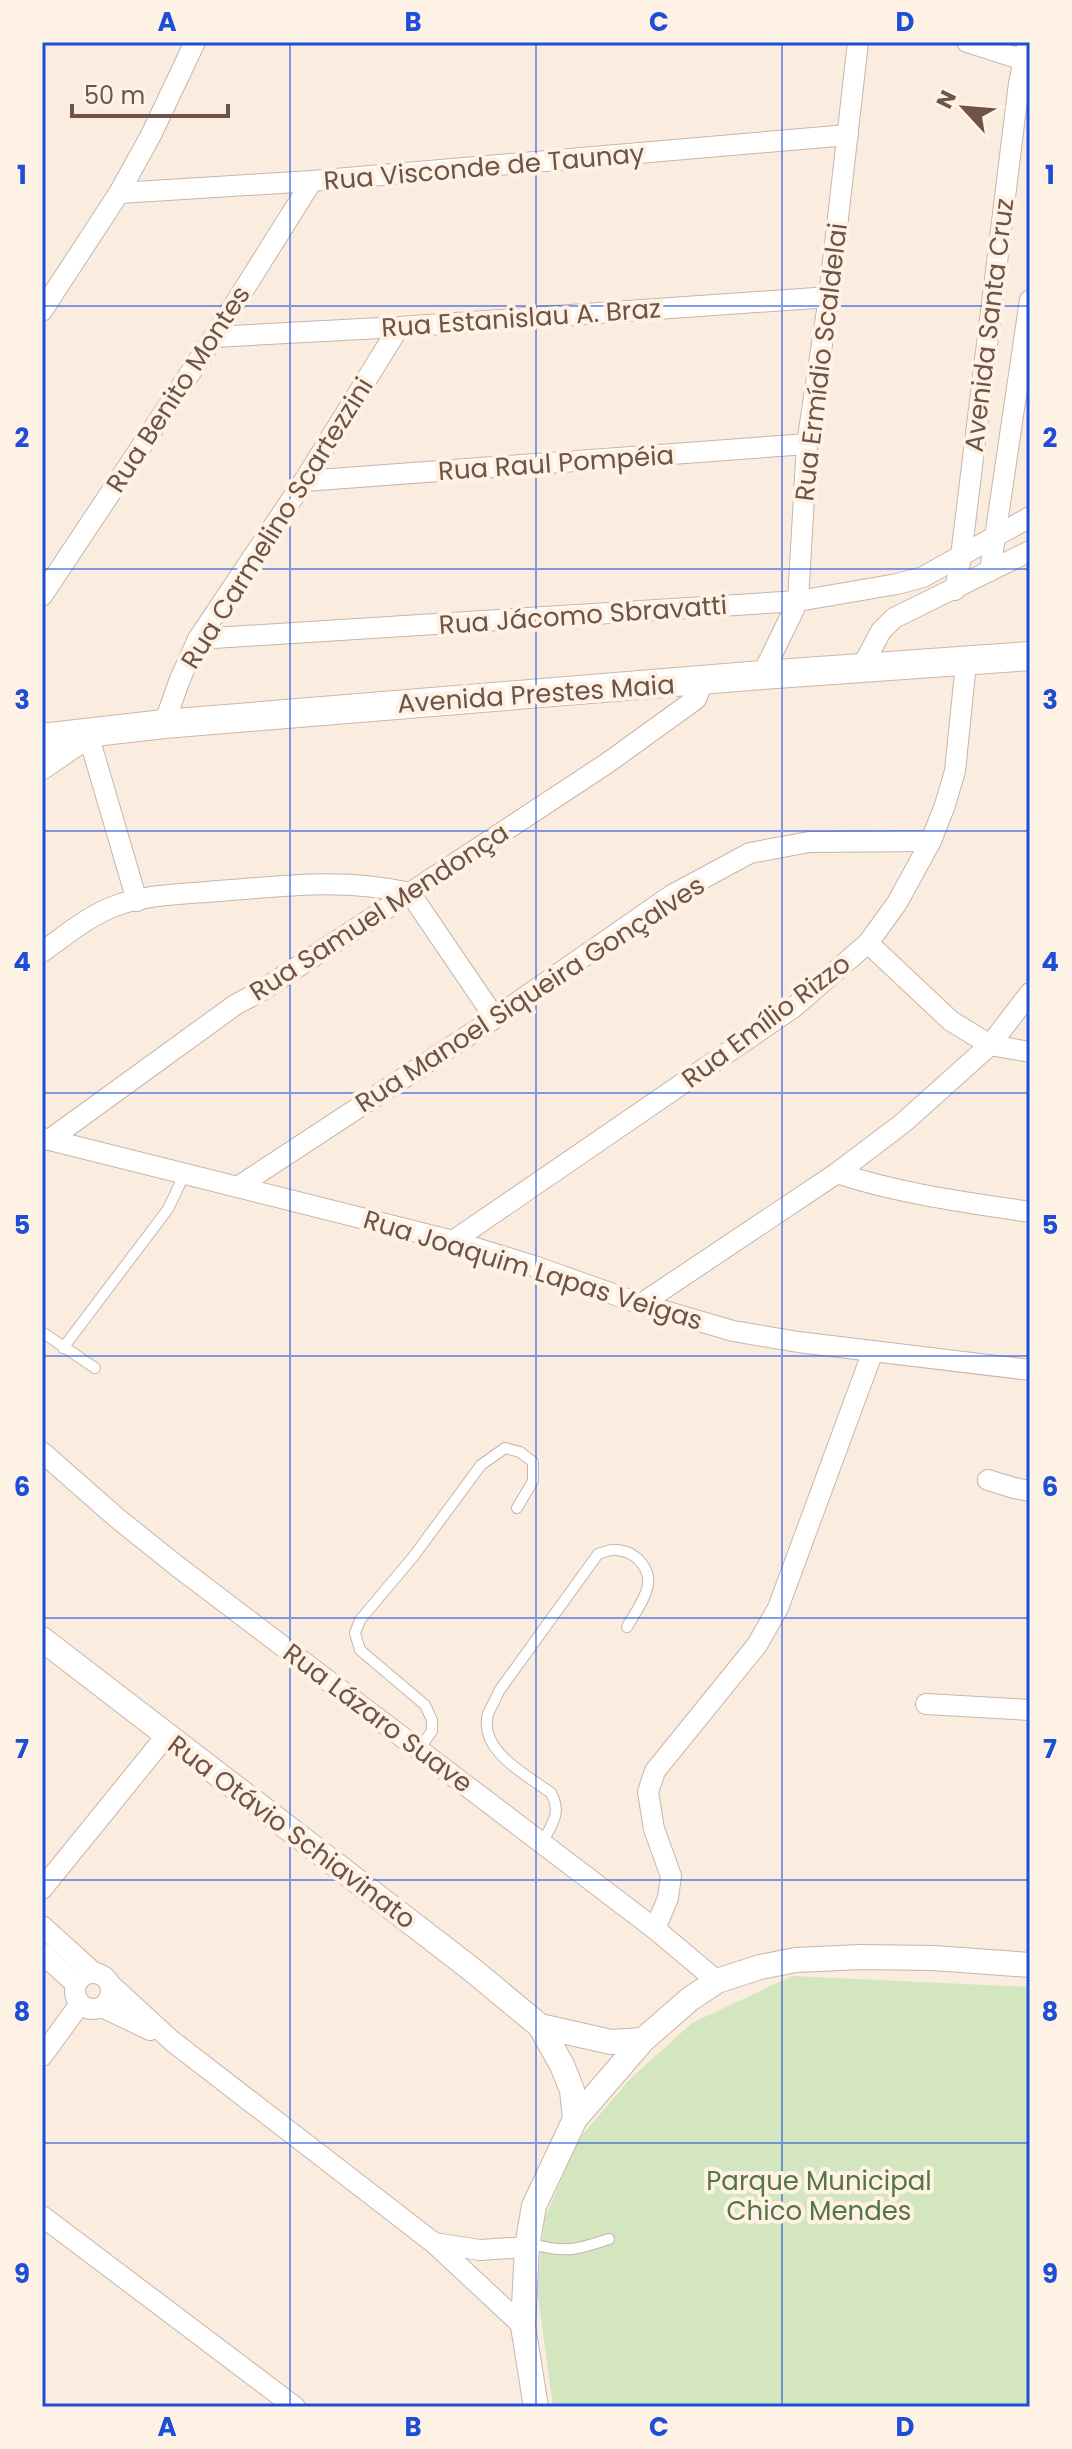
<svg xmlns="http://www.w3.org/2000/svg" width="1072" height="2449" viewBox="0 0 1072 2449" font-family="Poppins,sans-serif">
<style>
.green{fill:#d3e6c0}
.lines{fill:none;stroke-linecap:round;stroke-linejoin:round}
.service-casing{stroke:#cab4a8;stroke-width:12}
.minor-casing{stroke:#cab4a8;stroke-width:22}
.tertiary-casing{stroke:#cab4a8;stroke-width:26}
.secondary-casing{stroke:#cfb5a8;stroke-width:30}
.service{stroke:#fff;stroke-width:10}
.minor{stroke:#fff;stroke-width:20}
.tertiary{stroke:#fff;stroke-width:24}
.secondary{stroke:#fff;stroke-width:28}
.grid{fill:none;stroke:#1d4ed8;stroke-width:2;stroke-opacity:0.55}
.labels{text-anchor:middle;stroke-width:8;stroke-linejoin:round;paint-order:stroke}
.street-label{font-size:26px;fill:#6f5349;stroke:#fef2e5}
.park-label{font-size:26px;fill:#567542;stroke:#fef2e5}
.neatline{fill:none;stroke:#1d4ed8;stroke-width:3}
.grid-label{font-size:26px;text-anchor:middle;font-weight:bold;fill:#1d4ed8}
</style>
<rect width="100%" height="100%" fill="#faede0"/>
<path class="green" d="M792,1976L1030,1987V2407H553L537,2290L545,2218L578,2140L630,2079L692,2023Z"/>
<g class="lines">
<defs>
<g id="service">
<path d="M42,1332L95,1368"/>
<path d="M63,1348L168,1209L185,1173"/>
<path d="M419,1749L432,1731V1720L425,1705L360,1650L355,1633L360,1620L413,1557L481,1465L505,1448L520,1452L533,1462V1481L517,1508"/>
<path d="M542,1843C552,1824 562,1813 551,1793C527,1775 478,1751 488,1714C491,1707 496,1699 499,1691L598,1554C604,1552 611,1549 617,1550C638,1552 654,1572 646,1592C642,1604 633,1616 627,1627"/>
<path d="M528,2243C565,2253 573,2251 609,2239"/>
</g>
<g id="minor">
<path d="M967,42L1030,62"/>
<path d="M119,193L312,181L848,135"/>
<path d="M42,311L119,193L151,135L195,42"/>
<path d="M214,337L399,327L829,297"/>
<path d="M304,481L807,444"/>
<path d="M990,571L1030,300"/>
<path d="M955,590L961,556L1019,83L1028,42"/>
<path d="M42,596L214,337L312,181"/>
<path d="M198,639L798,601L897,584L923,577L1030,517"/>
<path d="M862,667L881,631L894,618L1030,551"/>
<path d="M762,675L798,601L807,444L829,297L858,42"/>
<path d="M164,724L180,679L198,639L304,481L399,327"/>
<path d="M88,734L137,901"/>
<path d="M410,893L495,1018"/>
<path d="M868,943L951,1021L990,1045L1030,1052"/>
<path d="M42,952C65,936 88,916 115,906C147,894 185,894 219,891C287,886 342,878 410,893"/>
<path d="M42,1138L453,1241L534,1266L641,1304L733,1331L798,1342L1030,1370"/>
<path d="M49,1140L235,1005L261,991L606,764L696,699L703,681"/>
<path d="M837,1173C900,1194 965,1202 1030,1212"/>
<path d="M239,1186L495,1018L672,895L750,853L809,842L931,841"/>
<path d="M453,1241L794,1007L868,943L897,903L931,841L945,805L955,771L966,663"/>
<path d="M641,1304L837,1173L903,1123L990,1045L1030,993"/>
<path d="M42,1452L117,1518L177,1566L655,1929L717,1981"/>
<path d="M988,1480L1014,1488L1030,1491"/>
<path d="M926,1704L1030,1710"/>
<path d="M42,1889L166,1736"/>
<path d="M42,1926L94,1973"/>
<path d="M655,1929L668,1898L671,1876L654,1829L648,1792L655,1771L757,1645L778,1608L873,1351"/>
<path d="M42,1953L76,1984"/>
<circle cx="93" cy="1991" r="18"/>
<path d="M111,1985L172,2041L434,2243L523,2326"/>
<path d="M102,2007L150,2030"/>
<path d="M42,2056L80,2004"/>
<path d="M42,2216L295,2407"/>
<path d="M434,2243L480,2250L527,2247"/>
</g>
<g id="tertiary">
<path d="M42,1639L470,1968L540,2026L562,2065L572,2090L575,2119"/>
<path d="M540,2026L611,2042L643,2040"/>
<path d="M536,2407L523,2326L527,2247L534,2206L575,2119L643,2040L690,1999L717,1981L760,1967L796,1960L861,1957L933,1958L1030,1965"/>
</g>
<g id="secondary">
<path d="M42,738L164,724L762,675L1030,656"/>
<path d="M42,765L84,736"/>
</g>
</defs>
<use href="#service" class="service-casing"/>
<use href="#minor" class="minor-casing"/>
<use href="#tertiary" class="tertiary-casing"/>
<use href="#secondary" class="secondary-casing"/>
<use href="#service" class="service"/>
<use href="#minor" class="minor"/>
<use href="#tertiary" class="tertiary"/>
<use href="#secondary" class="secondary"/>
</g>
<path class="grid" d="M290,42V2407M536,42V2407M782,42V2407M42,306H1030M42,569H1030M42,831H1030M42,1093H1030M42,1356H1030M42,1618H1030M42,1880H1030M42,2143H1030"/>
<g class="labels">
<g class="street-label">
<text transform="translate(484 167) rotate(-5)" y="9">Rua Visconde de Taunay</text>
<text transform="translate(521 318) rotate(-4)" y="9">Rua Estanislau A. Braz</text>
<text transform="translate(989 325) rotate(-83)" y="9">Avenida Santa Cruz</text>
<text transform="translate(821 362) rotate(-83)" y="9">Rua Ermídio Scaldelai</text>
<text transform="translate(178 389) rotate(-57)" y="9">Rua Benito Montes</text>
<text transform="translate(556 463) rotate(-4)" y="9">Rua Raul Pompéia</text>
<text transform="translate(277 523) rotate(-58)" y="9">Rua Carmelino Scartezzini</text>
<text transform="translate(583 615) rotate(-4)" y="9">Rua Jácomo Sbravatti</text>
<text transform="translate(536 694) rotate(-4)" y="9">Avenida Prestes Maia</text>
<text transform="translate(379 912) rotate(-33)" y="9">Rua Samuel Mendonça</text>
<text transform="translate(530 994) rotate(-33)" y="9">Rua Manoel Siqueira Gonçalves</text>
<text transform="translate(766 1021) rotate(-37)" y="9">Rua Emílio Rizzo</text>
<text transform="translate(533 1270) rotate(17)" y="9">Rua Joaquim Lapas Veigas</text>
<text transform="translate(378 1718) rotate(37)" y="9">Rua Lázaro Suave</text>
<text transform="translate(292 1832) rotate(37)" y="9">Rua Otávio Schiavinato</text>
</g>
<g class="park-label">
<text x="819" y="2190">Parque Municipal<tspan x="819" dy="30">Chico Mendes</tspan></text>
</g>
</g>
<rect width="1072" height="2449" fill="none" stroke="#fef2e5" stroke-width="88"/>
<g transform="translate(964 108) rotate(296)" stroke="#fef2e5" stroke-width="6" paint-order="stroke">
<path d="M0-6L14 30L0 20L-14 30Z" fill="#6f5349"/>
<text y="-12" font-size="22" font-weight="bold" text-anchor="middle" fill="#6f5349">N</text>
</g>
<path d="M72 104v12h156v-12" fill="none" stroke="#6f5349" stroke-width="4"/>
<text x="84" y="104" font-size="24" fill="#6f5349" stroke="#fef2e5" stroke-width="6" paint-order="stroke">50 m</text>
<rect x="44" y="44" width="984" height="2361" class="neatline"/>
<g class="grid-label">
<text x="167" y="31">A</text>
<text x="413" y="31">B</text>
<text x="659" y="31">C</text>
<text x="905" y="31">D</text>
<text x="22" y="184">1</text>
<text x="1050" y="184">1</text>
<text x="22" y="447">2</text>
<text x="1050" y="447">2</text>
<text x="22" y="709">3</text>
<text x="1050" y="709">3</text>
<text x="22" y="971">4</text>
<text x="1050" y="971">4</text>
<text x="22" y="1234">5</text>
<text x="1050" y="1234">5</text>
<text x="22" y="1496">6</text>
<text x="1050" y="1496">6</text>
<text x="22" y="1758">7</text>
<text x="1050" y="1758">7</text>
<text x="22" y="2021">8</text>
<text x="1050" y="2021">8</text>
<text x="22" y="2283">9</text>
<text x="1050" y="2283">9</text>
<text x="167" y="2436">A</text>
<text x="413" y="2436">B</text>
<text x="659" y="2436">C</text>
<text x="905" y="2436">D</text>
</g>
</svg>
